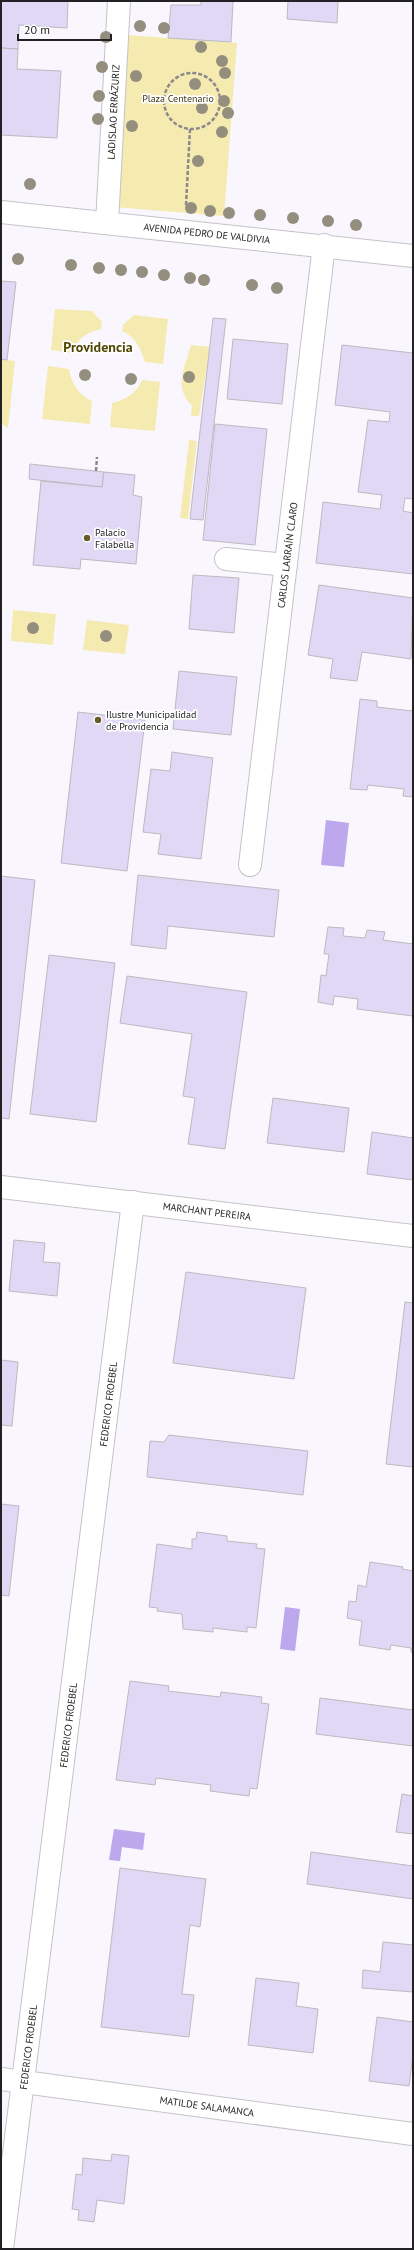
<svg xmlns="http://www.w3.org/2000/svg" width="414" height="2250" viewBox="0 0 414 2250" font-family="'PT Sans',sans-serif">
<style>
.green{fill:#f5eab0}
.water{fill:#bda7ed}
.building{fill:#e0d8f4;stroke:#bcbac0}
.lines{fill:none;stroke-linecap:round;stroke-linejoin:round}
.minor-casing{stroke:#c5c3c9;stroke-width:24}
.major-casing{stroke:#c5c3c9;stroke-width:24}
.path{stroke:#8b898d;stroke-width:2.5;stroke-dasharray:4 2;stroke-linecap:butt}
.minor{stroke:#fff;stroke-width:22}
.major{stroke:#fff;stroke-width:22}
.tree{fill:#938e7e}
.poi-dot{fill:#665d29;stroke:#fff;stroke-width:1.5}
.labels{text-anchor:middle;stroke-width:3.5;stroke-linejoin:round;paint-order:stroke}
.park-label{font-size:10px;fill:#403917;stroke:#fff}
.street-label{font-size:10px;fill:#222123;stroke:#fff}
.poi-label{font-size:10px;fill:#222123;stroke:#fff;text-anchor:start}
.district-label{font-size:14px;font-weight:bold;fill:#4f4501;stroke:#fff}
</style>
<rect width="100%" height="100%" fill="#f9f7fd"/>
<g class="green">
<path d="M127,35L237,43L224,216L114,207Z"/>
<path d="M55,309L92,311L102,322L101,329C87,332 77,339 72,353L51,350Z"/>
<path d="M134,315L168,319L163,364L145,362C141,349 135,336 122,331L123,325Z"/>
<path d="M191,345L210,347L199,416H191L192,405C173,389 185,366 191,345Z"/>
<path d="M1,359L15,361L8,428L1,423Z"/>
<path d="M48,366L69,369C71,383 79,395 92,401L90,424L42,419Z"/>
<path d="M142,380L160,382L155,431L110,427L112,403C125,400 137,393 142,380Z"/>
<path d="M189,440L197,441L188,519L180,518Z"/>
<path d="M13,610L56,614L53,645L11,641Z"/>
<path d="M87,620L129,625L125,654L83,650Z"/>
</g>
<g class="water">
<path d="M326,820L349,823L344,867L321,865Z"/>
<path d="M285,1607L300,1609L295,1651L280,1649Z"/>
<path d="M114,1829L145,1833L143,1850L122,1847L120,1861L109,1860Z"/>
</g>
<g class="building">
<path d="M1,1H68L67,28L19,25L18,49L1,48Z"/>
<path d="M201,1H233L231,42L168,38L171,5H201Z"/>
<path d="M288,1H338L337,23L287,19Z"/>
<path d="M1,48L18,49L17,69L61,71L57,138L1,135Z"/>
<path d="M1,281L16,282L7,360L1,359Z"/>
<path d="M213,318L226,319L203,520L190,519Z"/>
<path d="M233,339L288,344L282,404L227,399Z"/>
<path d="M342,345L413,353V499L405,498L403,511L413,513V574L316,563L323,502L380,509L382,495L358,492L368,420L389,422L390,412L335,405Z"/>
<path d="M215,424L267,429L255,545L203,540Z"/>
<path d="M30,464L104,472L102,487L29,479Z"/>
<path d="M104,472L135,475L133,495L142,497L136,564L81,559L80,569L33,565L41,481L102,487Z"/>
<path d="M193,575L239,578L234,633L189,629Z"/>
<path d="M319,585L413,598L411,659L362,652L357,681L330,678L333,659L308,655Z"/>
<path d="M179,671L237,677L231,735L173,729Z"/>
<path d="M360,699L377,701V707L412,711L413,704V797L403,796L404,789L368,785L367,790L350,789Z"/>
<path d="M78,712L145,720L127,871L61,863Z"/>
<path d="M172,752L213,758L201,859L158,854L161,834L143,832L151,769L170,771Z"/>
<path d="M138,875L279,890L274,937L168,926L166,949L131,945Z"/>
<path d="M1,876L35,880L9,1119L1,1118Z"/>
<path d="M328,927L344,928L343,936L365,938L367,930L385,932L383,940L413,944V1016L357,1009L358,999L334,996L333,1005L318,1002L321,975L326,976L329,954H324Z"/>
<path d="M49,955L115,963L96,1122L30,1114Z"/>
<path d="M127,976L247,992L225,1149L188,1144L195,1098L183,1096L192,1034L120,1023Z"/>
<path d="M273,1098L349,1108L344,1152L267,1143Z"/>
<path d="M372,1132L413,1138V1180L367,1174Z"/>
<path d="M14,1240L45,1243L43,1262L60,1263L57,1296L9,1291Z"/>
<path d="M186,1272L306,1288L294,1379L173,1363Z"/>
<path d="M405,1302L413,1303V1467L386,1464Z"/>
<path d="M1,1360L18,1362L12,1426L1,1425Z"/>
<path d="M169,1435L308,1451L303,1495L147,1477L150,1441L164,1442Z"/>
<path d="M1,1504L19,1506L9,1596L1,1595Z"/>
<path d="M197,1532L227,1536V1541L257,1544L256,1548L265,1549L256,1628L247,1627V1632L213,1628V1632L183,1629L182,1614L157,1611L158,1608L149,1607L157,1544L192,1549V1539H196Z"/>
<path d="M370,1562L403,1567L402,1569L413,1571V1653L411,1652V1648L391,1645L390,1650L359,1645L362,1621L347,1618L349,1601L356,1602L358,1585L366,1587Z"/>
<path d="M130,1681L169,1686L168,1691L220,1697L221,1692L262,1697L261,1703L269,1704L257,1789L250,1788L249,1796L210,1791L211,1785L156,1778L155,1785L116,1780Z"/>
<path d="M320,1698L413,1710V1746L316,1734Z"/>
<path d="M402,1794L413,1796V1834L396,1832Z"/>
<path d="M311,1852L413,1866V1899L307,1884Z"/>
<path d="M120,1868L206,1879L200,1927L190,1925L182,1994L194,1995L189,2037L101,2027Z"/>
<path d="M383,1942L413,1945V1992L362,1988L363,1970L380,1972Z"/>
<path d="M256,1978L299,1983L296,2006L318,2009L313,2053L248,2045Z"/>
<path d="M377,2017L413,2022V2055L409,2086L369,2081Z"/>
<path d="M112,2154L129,2156L124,2204L97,2200L94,2222L78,2220L79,2210L72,2209L76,2174L82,2175L83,2158L111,2161Z"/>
</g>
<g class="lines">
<defs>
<g id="minor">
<path d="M107,223L119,1"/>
<path d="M226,559L286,565"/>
<path d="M250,865L324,245"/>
<path d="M1,1187L413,1236"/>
<path d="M1,2079L413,2134"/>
<path d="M2,2249L133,1202"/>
</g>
<path id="major" d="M1,212L413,256"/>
</defs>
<use href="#minor" class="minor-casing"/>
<use href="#major" class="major-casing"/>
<g class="path">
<circle cx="192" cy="101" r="28"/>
<path d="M141,98L165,99"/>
<path d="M186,205L190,129"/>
<path d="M96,471L97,457"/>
</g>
<use href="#minor" class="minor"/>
<use href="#major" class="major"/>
</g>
<g class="tree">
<circle cx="140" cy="26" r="6"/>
<circle cx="164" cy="28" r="6"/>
<circle cx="106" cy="37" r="6"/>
<circle cx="201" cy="47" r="6"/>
<circle cx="222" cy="61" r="6"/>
<circle cx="102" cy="67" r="6"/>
<circle cx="225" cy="73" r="6"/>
<circle cx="136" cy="76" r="6"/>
<circle cx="195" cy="84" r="6"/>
<circle cx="99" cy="96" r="6"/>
<circle cx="224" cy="101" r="6"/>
<circle cx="202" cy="108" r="6"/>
<circle cx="228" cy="113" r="6"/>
<circle cx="98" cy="119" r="6"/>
<circle cx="132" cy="126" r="6"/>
<circle cx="222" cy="132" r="6"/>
<circle cx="198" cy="161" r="6"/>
<circle cx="30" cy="184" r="6"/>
<circle cx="191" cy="208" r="6"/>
<circle cx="210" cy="211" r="6"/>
<circle cx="229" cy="213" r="6"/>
<circle cx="260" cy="215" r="6"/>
<circle cx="293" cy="218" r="6"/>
<circle cx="328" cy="221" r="6"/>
<circle cx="356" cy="225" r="6"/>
<circle cx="18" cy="259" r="6"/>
<circle cx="71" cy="265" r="6"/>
<circle cx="99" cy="268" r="6"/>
<circle cx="121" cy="270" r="6"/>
<circle cx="142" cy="272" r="6"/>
<circle cx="164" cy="275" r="6"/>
<circle cx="190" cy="278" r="6"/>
<circle cx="204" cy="280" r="6"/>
<circle cx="252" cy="285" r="6"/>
<circle cx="277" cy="288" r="6"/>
<circle cx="85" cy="375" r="6"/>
<circle cx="189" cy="377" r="6"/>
<circle cx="131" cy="379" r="6"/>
<circle cx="33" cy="628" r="6"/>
<circle cx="106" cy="636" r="6"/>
</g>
<g class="poi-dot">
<circle cx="87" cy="538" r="4"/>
<circle cx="98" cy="720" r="4"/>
</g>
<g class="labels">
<g class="park-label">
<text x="178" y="102">Plaza Centenario</text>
</g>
<g class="street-label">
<text transform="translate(113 112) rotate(-87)" y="4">LADISLAO ERRÁZURIZ</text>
<text transform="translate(207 233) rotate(6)" y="4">AVENIDA PEDRO DE VALDIVIA</text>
<text transform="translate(287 555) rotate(-83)" y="4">CARLOS LARRAÍN CLARO</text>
<text transform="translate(207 1211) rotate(7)" y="4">MARCHANT PEREIRA</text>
<text transform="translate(108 1404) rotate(-83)" y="4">FEDERICO FROEBEL</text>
<text transform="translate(68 1725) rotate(-83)" y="4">FEDERICO FROEBEL</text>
<text transform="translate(28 2047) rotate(-83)" y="4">FEDERICO FROEBEL</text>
<text transform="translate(207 2106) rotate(8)" y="4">MATILDE SALAMANCA</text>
</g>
<g class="poi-label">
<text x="95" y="536">Palacio<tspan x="95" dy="12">Falabella</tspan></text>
<text x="106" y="718">Ilustre Municipalidad<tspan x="106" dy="12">de Providencia</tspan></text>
</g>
<g class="district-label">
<text x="98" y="352">Providencia</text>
</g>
</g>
<rect width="414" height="2250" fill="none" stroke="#222123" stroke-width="4"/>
<path d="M18 34v6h93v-6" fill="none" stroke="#222123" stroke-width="2"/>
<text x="24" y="34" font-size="12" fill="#222123" stroke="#ffffff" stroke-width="3" paint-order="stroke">20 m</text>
</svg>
